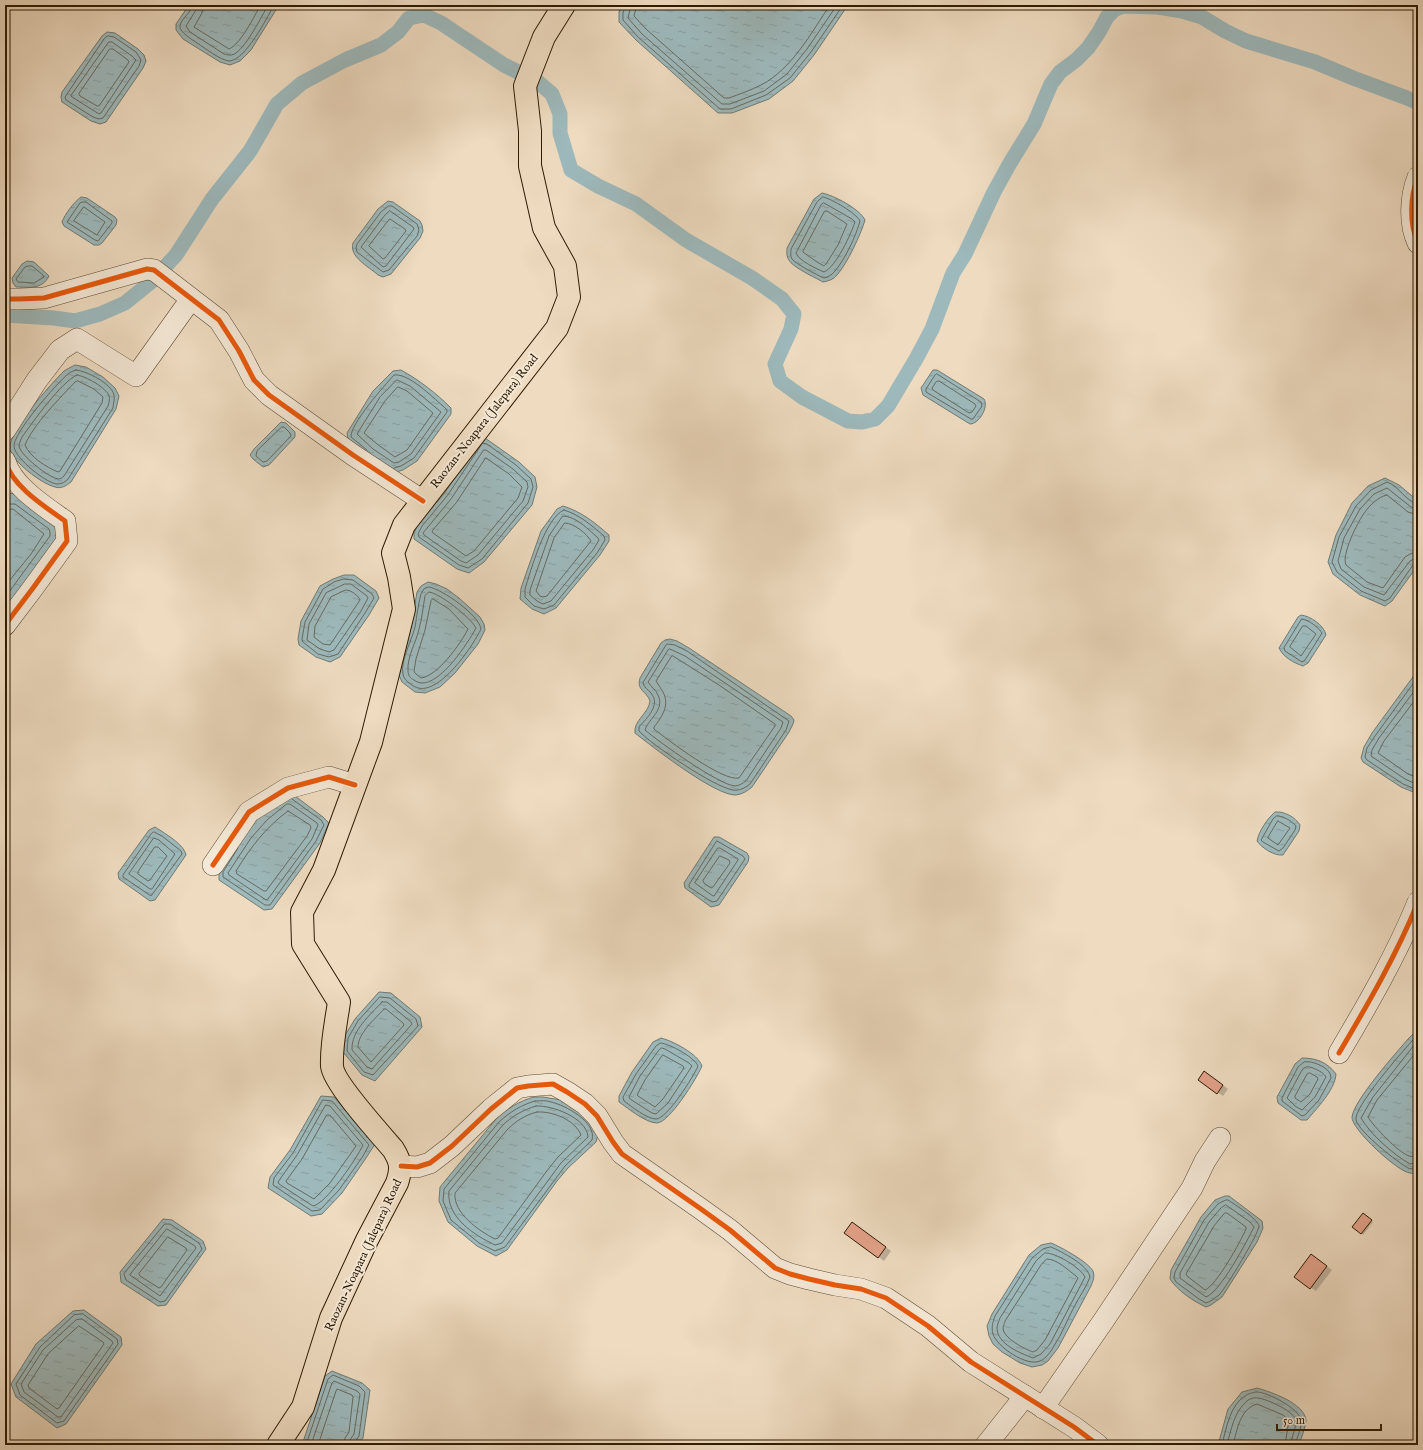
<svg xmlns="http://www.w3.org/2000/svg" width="1423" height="1450" viewBox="0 0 1423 1450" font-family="'IM FELL English',serif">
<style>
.water{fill:url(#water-ripples);stroke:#717a72}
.shadow{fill:#0003}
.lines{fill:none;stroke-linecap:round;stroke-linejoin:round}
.shore{stroke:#666a5f;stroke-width:1}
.canal{stroke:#9db9bc;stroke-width:15}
.building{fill:#e2a189;stroke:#2e1b02}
.minor-casing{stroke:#5e4b32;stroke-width:22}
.major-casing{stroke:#2e1b02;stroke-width:24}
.minor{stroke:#f4e8d6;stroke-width:21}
.major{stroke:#eedbc0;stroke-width:22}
.cycleway-casing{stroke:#f4e8d6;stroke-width:8}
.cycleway{stroke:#e8590c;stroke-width:5}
.labels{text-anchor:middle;stroke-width:4;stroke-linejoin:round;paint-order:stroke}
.street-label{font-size:12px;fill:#2e1b02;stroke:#f4e8d6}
</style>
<defs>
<pattern id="water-ripples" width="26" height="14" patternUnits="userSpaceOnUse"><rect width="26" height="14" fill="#9db9bc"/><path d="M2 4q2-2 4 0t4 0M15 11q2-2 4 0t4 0" fill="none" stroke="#889ea0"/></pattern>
</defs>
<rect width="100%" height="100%" fill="#eedbc0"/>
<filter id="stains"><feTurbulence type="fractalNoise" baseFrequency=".005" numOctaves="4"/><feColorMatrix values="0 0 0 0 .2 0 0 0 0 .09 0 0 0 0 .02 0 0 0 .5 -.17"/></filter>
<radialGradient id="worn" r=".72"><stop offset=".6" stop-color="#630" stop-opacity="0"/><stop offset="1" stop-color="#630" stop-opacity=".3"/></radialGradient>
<g class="water">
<path d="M189,5H279L251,50L240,61L230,65L220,62L183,39L176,30V24Z"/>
<path d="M622,5H848L814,55L793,81L769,99L732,113H718L636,40L619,22V12Z"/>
<path d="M107,32L115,33L138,49L144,55L146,61L143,68L106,122L100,124L91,121L62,102L61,97L62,92L102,36Z"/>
<path d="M822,193C833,195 860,209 865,220C861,234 847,264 837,275C834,279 829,281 823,282C816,278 792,267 789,260C786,256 787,252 787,248L814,199Z"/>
<path d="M81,197L87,198L115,217L117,220L116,225L102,243L99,245H94L64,226L62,222C65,214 74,202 81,197Z"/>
<path d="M388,201L393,202L420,221L422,225L423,231L420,238L391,274L383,277L378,275C368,266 349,257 353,243L378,209Z"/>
<path d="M27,261L34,262L49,276C42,290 29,287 16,287L13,283L12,278L22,264Z"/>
<path d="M75,365L86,367L103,377L115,388L119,396L116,409L71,482C66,486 61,489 55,487C42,484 11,461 10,448C9,430 51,384 64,371C67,369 71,367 75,365Z"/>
<path d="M401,370C419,380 436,393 451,408V414L417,461L403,470L392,473L348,439L347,433L373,391L393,371Z"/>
<path d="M933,370H937L984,399C989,407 979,424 970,424L923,395L921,388Z"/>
<path d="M281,422L286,423L295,432V437L269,465L263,467L253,459L250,455L254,449Z"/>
<path d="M485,438L519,462L535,477L537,487L532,505L484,562L469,573L457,569L414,539V534L418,523L444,494L474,449Z"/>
<path d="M1385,478L1399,485L1418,501V565L1392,601L1385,606L1360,595L1333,574L1328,562L1336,535L1352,503L1368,486Z"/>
<path d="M9,493L19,495L57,524L58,540L13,601H5V496Z"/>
<path d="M563,506C582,512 594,522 609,535V541L600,555L556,608L544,614L532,609L520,599L521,588L541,531L557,509Z"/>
<path d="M344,575H354L376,591L379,598L369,615L340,657L330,662L316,657L299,645L298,639L301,621L320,586L333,579Z"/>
<path d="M428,582L436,584L447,589L459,598L480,617L484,624L485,630L478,644L455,673L440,687L425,693L415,692L402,682L398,673L411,627L417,592L421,586Z"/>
<path d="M1301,615C1310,616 1324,625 1326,635L1308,663L1303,666C1294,663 1283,657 1279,648L1298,617Z"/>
<path d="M670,639L677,641L689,648L791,716L794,720L793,724L789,732L752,787C747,791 743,794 736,795C716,796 657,750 640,737L635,733C633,721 649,713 650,701C647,691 636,691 640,678L661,643L665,640Z"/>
<path d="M1418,670V794L1401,787L1363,762L1361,758L1364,747L1372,733Z"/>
<path d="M291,793L323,817L329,823L320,843L272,909L264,910L219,880V871L261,813Z"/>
<path d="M1275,812C1284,811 1295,817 1300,825L1299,831L1283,855C1274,856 1262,848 1257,841C1259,831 1267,819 1275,812Z"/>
<path d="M155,827C164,833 184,844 186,855L155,900L150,901L119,879L118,873L149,830Z"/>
<path d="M714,837H719L747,853L749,857L748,862L719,905L711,907L685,888L684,883Z"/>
<path d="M379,992L391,993L420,1017L422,1027L375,1081L362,1075L343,1052L344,1037L355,1019Z"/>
<path d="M1413,1034H1418V1170C1415,1172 1414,1174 1410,1173C1398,1172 1351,1129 1352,1117C1354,1100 1396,1053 1409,1038Z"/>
<path d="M661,1038C673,1041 698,1054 702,1066C697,1078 669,1123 657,1123C646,1123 629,1109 619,1102V1096L632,1072L653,1042Z"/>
<path d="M1302,1058C1316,1058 1327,1062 1336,1074C1335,1090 1317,1108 1307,1120H1301L1278,1103L1277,1097L1295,1064Z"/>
<path d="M321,1096L334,1097L375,1144L366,1158L342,1193L322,1214L311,1216L268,1188L270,1177L290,1150Z"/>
<path d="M534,1097H543L561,1100L589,1119L598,1135L596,1142L568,1168L557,1181L507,1250L496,1256L477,1246L448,1222L439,1201L440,1187L496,1119C507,1109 519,1101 534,1097Z"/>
<path d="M1225,1196H1229L1262,1221L1263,1228L1257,1242L1222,1297L1211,1305L1206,1307C1193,1301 1178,1291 1170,1279L1171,1270L1201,1217L1215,1200Z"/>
<path d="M163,1219L172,1220L203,1241L206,1249L166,1305L158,1306L121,1282L120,1272Z"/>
<path d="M1051,1243C1061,1247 1088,1262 1093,1271C1095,1277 1093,1281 1091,1286L1058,1348L1048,1361L1042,1365L1032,1367L1020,1363L1002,1352L993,1344L989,1336L987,1326L992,1314L1029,1255L1041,1245Z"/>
<path d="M84,1310L121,1337L122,1345L66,1424L57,1428L16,1397L11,1384L36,1344L73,1311Z"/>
<path d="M332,1371L362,1383L370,1390L363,1438L358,1445H302L325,1376Z"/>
<path d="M1257,1388C1271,1392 1304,1403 1306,1420C1306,1426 1301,1439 1299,1445H1218L1228,1409L1242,1392Z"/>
</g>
<g class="shadow">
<path d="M1210,1075L1228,1089L1223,1096L1199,1080Z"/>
<path d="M1365,1216L1373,1222L1363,1235L1361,1233Z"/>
<path d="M857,1226L891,1251L884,1261L845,1232Z"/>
<path d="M1316,1258L1332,1270L1316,1291L1295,1277Z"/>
</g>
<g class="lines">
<g class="shore">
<path d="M192,5C192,13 181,18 180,26C179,32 193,40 197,43C205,48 220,60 229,61C245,61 267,18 274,5"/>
<path d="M197,5L196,10L186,26L190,32L224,54C228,55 232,56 236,53C247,45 261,18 268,5"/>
<path d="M203,5L202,13L194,27L229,49C241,44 254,16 261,5"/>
<path d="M626,5L623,13V20L638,37L720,109H731L766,95L790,78L811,52L843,5"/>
<path d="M631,5L628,18L642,34L722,104H730L764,91L787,74L807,49L837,5"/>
<path d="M637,5L634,16L646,29L724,98H729C740,94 751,90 761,85C792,69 811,33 830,5"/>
<path d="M108,36L114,37L136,52L141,60L139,66L103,118L99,119L93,117L66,100L65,97L104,39Z"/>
<path d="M109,42H112L132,56L136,60L101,113L99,114L72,97L71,96Z"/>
<path d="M110,49H113L128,60L129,62L99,106H97L80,96L79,94Z"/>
<path d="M823,197C832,199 856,213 860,221C856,236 845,259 835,271C832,275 828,277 824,278C817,275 796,264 792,259C790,256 791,252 791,249L817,202Z"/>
<path d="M83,202H86L112,221V223L98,241L95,240L67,222L80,203Z"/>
<path d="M824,203L852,219L855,222C851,234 836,267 824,272C817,269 799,261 796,253L821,205Z"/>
<path d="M389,206H392L417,224L419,230L417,236L389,270L383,272L357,252L356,248L357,244L381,212Z"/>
<path d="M84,207L105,222L97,235L74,221Z"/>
<path d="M390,211L413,227L414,229L386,266L383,267L361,247L385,215Z"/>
<path d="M825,211H827L847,224L838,245L826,264L824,266L817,262L803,252Z"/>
<path d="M390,219L405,229L406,231L385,258L383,259L369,246Z"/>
<path d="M29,266H32L43,275L44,277L34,283L18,282L16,279L25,267Z"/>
<path d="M76,370C87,371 112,384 114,395C115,399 113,404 113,408L68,479C65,482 62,484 57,484C46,483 16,459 14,447C12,434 57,383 68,374C70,372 73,371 76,370Z"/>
<path d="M937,374L981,402L982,406L973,419H971L926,392V389L935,375Z"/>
<path d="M77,375C85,376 107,388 109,396C110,399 109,403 108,406L64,476C62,478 62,478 59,479C50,479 20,455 19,446C19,443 21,440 22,437C33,422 61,382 77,375Z"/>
<path d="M397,380L410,386L441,412L411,454L399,462L394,463L373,449L357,434L380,397Z"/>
<path d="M78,381L94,389L103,397L102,403L60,471L58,472C46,467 30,457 25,445C33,425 60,398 75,382Z"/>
<path d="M939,381L975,404L976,406L972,412L969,413L933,390L932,388L936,382Z"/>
<path d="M398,387L407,391L433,413L407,450L395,457L377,444L364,433L385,401Z"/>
<path d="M282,427H284L290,433L291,436L267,461L263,462L256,456L257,451Z"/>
<path d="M483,443L487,444L516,465L531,479L533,487L528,503L482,559L468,568L459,565L419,537L418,534L422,526L447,496Z"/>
<path d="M367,450L351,437C350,424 385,385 394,375C409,373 432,397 443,406L447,410V412L414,458L401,466L394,468"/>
<path d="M484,450H486L513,469L527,482L528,487L523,501L478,555L466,563L461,561L424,535L423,533L451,499Z"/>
<path d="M486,458L509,474L522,487L518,498L474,551L466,556L433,533L432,531L456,503Z"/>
<path d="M5,504H15L49,529L50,532V536L9,592H5"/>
<path d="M1418,504C1406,502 1399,486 1387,482L1371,490L1356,506L1339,537L1332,562L1337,572L1361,591L1385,601L1390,598L1413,565L1418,563"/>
<path d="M1418,509L1411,507L1387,488L1374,494L1360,509L1344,538L1338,561L1341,569L1364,587L1384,595L1410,561L1414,559L1418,558"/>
<path d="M5,510L13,509L44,534L31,554L5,586"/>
<path d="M564,510C580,515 591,525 604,536L605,540L597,553L554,605L544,609L534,606L525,597V589C531,570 545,518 564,510Z"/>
<path d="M1418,515L1408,512L1387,495C1378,497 1370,505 1365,512C1358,521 1341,555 1346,565L1367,582L1383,588L1405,557L1410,554L1418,552"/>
<path d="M563,516C576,516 589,530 598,538L599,540L593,550L551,601L543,604L537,601L530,595V590L549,536Z"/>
<path d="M565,523C574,523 587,534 591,541L547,596L543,597L540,596L536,591L554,538Z"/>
<path d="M344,579L353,580L372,594L374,598L365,613L338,654L329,657L318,654L303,642L302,639L305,622L323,589L334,582Z"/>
<path d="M345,584H351L367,596L368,598L361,611L334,650L329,652L320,649L307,640L309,624L326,593Z"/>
<path d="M429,587C442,589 479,615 481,629C473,646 435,703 412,685C408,682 404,680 403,674C400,661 412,640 415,627C417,616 418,605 421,594L424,589Z"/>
<path d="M346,590C351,590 359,596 360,600L330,645L323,644L314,637L315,626L331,597Z"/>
<path d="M429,592C440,593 471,618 476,628C468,643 434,696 414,680C410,678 408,675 408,671C407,656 416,643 419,629C422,619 423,607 425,596Z"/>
<path d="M433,599L449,609L468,629C461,643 438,676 421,678L415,673L414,671L416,659L425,630L431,601Z"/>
<path d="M1302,619C1309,620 1318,627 1322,633L1305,660L1302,662L1285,651L1284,648Z"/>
<path d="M1303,626H1306L1316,634L1301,656L1290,647Z"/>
<path d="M667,644L675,645L687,651L789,721L786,730L750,784C745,788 739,791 733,790C714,787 652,745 639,731V727C647,718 661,705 651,693C648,689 644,688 643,683Z"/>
<path d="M670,649L685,656L783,722L781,728L746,781C743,783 739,786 735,786C719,785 659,742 645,730C649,718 665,710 658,695C656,690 651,687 648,682L668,650Z"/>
<path d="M673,656L719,685L775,724V726L739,778C723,782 668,740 654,729V727C662,717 670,705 663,692C661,688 658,685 656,681L671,657Z"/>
<path d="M1418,677L1375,736L1367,748L1365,757L1367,760L1403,784L1418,790"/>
<path d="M1418,686L1379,738L1372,750L1371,756L1405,779L1418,785"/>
<path d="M1418,696L1384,741L1378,753L1408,774L1418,778"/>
<path d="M287,804H290L317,823L318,825L312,839L268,899L266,900L229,875L228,873L251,838L267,820Z"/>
<path d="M288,811L310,825L311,828L307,836L266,891H264L237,874L236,871C251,847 265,828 288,811Z"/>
<path d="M1277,816C1283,816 1292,821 1296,826L1295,830L1283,848L1279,851L1263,842L1261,840L1273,819Z"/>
<path d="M1278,821L1290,828L1278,845L1268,838Z"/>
<path d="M154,832L162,836L181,851L182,854L151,896L123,877V875L151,834Z"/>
<path d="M154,838L159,840L175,854L152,889H150L129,874Z"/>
<path d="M717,841L743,856L745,859L717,901L712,902L689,887V885Z"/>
<path d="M155,847H158L167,856L150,880L148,881L138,874V872Z"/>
<path d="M238,848L223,872V877L265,905H270L316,841L324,825L321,820L292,799"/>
<path d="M718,848H720L738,859V860L714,896H713L695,883Z"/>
<path d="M720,856L729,860L730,863L713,887L711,888L704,883L703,881Z"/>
<path d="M380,997L390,998L416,1019L418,1026L373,1075L364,1072L347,1051L348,1038L358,1021Z"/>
<path d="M382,1002H387L411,1022L412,1024L372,1069L367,1067L352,1050C351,1031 370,1015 382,1002Z"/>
<path d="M384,1009H386L403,1023L404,1025L371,1062L358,1047C358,1033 375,1019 384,1009Z"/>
<path d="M1418,1038L1412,1041C1402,1052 1353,1108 1356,1120C1359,1132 1398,1163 1410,1169L1418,1167"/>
<path d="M661,1043C670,1044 694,1057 698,1066C694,1076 667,1119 656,1119C647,1119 631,1106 624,1101L623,1097L636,1074L656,1046Z"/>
<path d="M1418,1043L1415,1044L1373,1097L1361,1118C1370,1134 1394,1155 1410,1164L1418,1162"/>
<path d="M662,1048L665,1049L689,1063L692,1066L668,1103L656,1114L652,1113L630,1099L629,1097L640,1076L659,1050Z"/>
<path d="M1418,1050L1377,1100L1368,1117C1374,1127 1398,1152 1409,1156C1412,1157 1415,1156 1418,1156"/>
<path d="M663,1055L683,1066L684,1068L663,1099L655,1107L638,1096L637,1095L645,1080Z"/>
<path d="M1311,1062C1319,1064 1331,1069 1331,1078L1319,1100L1305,1115L1302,1116L1282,1101V1098L1298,1067L1304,1062Z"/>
<path d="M1310,1067C1316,1069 1323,1072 1326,1077L1315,1097L1302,1110L1295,1106L1287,1098L1302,1070L1306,1067Z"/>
<path d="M1310,1073L1317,1077L1318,1079L1310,1094L1301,1102L1295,1098V1096L1307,1074Z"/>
<path d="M323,1100L332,1101L369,1145L363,1156L339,1190L320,1210L312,1211L273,1185L274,1178L293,1153Z"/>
<path d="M535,1101C541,1101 546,1100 551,1102C565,1105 597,1122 592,1140L565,1166L505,1247L495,1251L479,1243L451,1220L443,1201L444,1189L499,1122C510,1112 521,1105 535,1101Z"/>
<path d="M326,1105L330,1106L363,1145C357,1158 326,1204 313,1206L279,1184L278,1182L297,1155Z"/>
<path d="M536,1106C552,1105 587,1118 588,1137L561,1163L502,1243L495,1245C474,1235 446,1217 449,1191L502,1126C512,1116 523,1110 536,1106Z"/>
<path d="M537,1112C553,1111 575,1120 581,1135L558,1157L546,1172L498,1238L495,1239C479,1231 453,1213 455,1193L507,1130C516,1121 525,1115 537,1112Z"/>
<path d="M327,1115H330L356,1146L330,1183L314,1199L287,1183L286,1181L302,1159Z"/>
<path d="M1226,1200H1228C1234,1204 1258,1219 1259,1226C1259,1233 1226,1288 1219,1295C1215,1298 1210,1302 1206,1303L1199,1299L1176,1282L1174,1278L1175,1272L1204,1220L1218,1204Z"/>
<path d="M1226,1205L1250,1222L1254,1227C1246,1243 1221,1291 1206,1297L1180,1278V1273L1209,1222L1221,1208Z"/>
<path d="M1225,1213H1227L1246,1227V1229C1241,1241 1216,1286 1205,1290L1187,1276L1186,1274L1214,1226Z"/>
<path d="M165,1224H170L199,1243L202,1249L165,1301L160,1302L126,1280L124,1274Z"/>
<path d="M167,1229L195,1246L196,1248L160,1296L130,1275Z"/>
<path d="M168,1237L186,1248L187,1250L161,1287L159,1288L140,1276L139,1274Z"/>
<path d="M1051,1247C1062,1252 1088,1265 1090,1277C1086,1288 1079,1297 1074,1307C1067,1320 1062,1334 1054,1346C1051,1351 1046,1359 1040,1361C1027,1367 997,1347 993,1334C991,1327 993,1322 995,1316L1032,1258L1043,1249Z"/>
<path d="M1045,1253C1055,1252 1081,1268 1085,1277L1050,1344L1041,1354L1033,1358C1020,1353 997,1344 997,1328C997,1325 999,1321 1000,1318L1036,1261Z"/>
<path d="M1047,1259C1057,1259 1068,1270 1076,1276L1078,1278L1045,1340L1037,1350L1033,1352C1025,1349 1002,1338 1003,1327C1003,1327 1005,1322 1005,1321L1041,1265Z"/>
<path d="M83,1314L117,1339L118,1344L64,1421L57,1423L20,1395L16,1384L40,1347L74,1315Z"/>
<path d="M82,1319L112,1341L113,1343L61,1417H58L24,1392L21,1384L43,1350L76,1320Z"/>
<path d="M79,1326L103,1342L104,1344L59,1408L57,1409L29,1388L28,1385L48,1354Z"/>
<path d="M306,1445L328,1379L333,1375L359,1386L365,1392L359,1436L355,1442V1445"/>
<path d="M311,1445L332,1383L334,1381L357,1391L360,1394L354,1434L350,1440V1445"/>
<path d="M318,1445L336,1391L337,1389L352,1395L353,1397L349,1432L345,1438L344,1445"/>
<path d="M1222,1445C1226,1429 1230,1405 1245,1396C1247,1394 1254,1392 1257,1392C1267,1392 1301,1409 1301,1421C1302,1429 1296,1437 1296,1445"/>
<path d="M1227,1445C1231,1430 1234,1412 1247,1401C1249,1399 1255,1397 1258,1398C1267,1399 1296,1412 1296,1421C1296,1429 1291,1437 1291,1445"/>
<path d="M1233,1445C1237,1430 1240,1409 1257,1404L1283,1415L1289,1420L1285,1445"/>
</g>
<path class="canal" d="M5,315L54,318L75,321L100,314L125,303L151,282L176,255L212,199L250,151L277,104L302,83L345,60L381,45L398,32L409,18L424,15L441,23L504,65L538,82L552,94L560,114V133L571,170L598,186L636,204L686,240L752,278L782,299L794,314L791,329L775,364L780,381L802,397L848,421L862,422L875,419L888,406L916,359L932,329L953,273L965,254L994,192L1010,163L1034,124L1051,84L1060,72L1076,60L1088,48L1099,32L1107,17L1114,10L1123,6L1158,7L1182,11L1202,17L1225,31L1246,41L1315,62L1353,78L1407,98L1418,103"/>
</g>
<g class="building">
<path d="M1204,1071L1223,1085L1217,1094L1198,1080Z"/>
<path d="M1363,1213L1372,1220L1361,1234L1352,1227Z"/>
<path d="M852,1222L886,1247L878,1258L844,1233Z"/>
<path d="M1311,1254L1327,1266L1310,1289L1294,1277Z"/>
</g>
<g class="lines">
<defs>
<g id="minor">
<path d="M1418,177C1410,197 1409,224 1418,243"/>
<path d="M5,299H19L44,298L147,269L154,270L219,320L239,351L254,380L269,395L353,455L423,501"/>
<path d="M5,430L37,380L60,350L77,339L136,376L191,299"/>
<path d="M5,461C12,486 44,506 65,521L67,541L33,588L5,625"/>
<path d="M213,865L249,812L288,788L329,777L355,785"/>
<path d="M1339,1053C1368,1004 1397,954 1418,902"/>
<path d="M401,1166L417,1167L430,1163L452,1146L491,1109L517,1088L528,1086L553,1084L567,1092L585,1104L597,1116L613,1142L622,1154L701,1209L730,1230L775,1268L790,1274L809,1279L835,1285L861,1289L886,1298L928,1326L971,1362L1074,1427L1098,1445"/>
<path d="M1043,1408L1104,1320L1192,1188L1205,1161L1220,1138"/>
<path d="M986,1445L1025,1396"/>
</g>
<path id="major" d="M278,1445L303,1407L331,1318L367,1240L397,1183C402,1168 401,1162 393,1149C380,1134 333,1082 332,1066C331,1045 336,1023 339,1002L303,944L302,912L324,870L371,742L404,609L399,577L393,553L404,525L557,328L569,297L565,266L544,228L530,166V131L525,86L544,37L564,5"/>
</defs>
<use href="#minor" class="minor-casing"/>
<use href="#major" class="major-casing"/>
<use href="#minor" class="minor"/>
<use href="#major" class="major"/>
<defs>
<g id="cycleway">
<path d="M1418,177C1410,197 1409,224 1418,243"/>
<path d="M5,299H19L44,298L147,269L154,270L219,320L239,351L254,380L269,395L353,455L423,501"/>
<path d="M5,461C12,486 44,506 65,521L67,541L33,588L5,625"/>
<path d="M213,865L249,812L288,788L329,777L355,785"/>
<path d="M1339,1053C1368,1004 1397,954 1418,902"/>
<path d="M401,1166L417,1167L430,1163L452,1146L491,1109L517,1088L528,1086L553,1084L567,1092L585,1104L597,1116L613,1142L622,1154L701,1209L730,1230L775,1268L790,1274L809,1279L835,1285L861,1289L886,1298L928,1326L971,1362L1074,1427L1098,1445"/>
</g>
</defs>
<use href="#cycleway" class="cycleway-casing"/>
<use href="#cycleway" class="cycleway"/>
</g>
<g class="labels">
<g class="street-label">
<text transform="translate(484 421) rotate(-52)" y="4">Raozan-Noapara (Jalepara) Road</text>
<text transform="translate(363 1255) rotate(-65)" y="4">Raozan-Noapara (Jalepara) Road</text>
</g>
</g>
<rect width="1423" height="1450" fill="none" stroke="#eedbc0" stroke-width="20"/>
<rect x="6" y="6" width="1411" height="1438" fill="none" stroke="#2e1b02" stroke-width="2"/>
<rect x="10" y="10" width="1403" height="1430" fill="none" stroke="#2e1b02"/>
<path d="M1277 1424v6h104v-6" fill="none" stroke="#2e1b02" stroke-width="2"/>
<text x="1283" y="1424" font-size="12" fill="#2e1b02" stroke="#f4e8d6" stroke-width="3" paint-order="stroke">50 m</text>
<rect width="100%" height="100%" filter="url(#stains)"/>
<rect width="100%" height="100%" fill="url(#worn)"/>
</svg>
